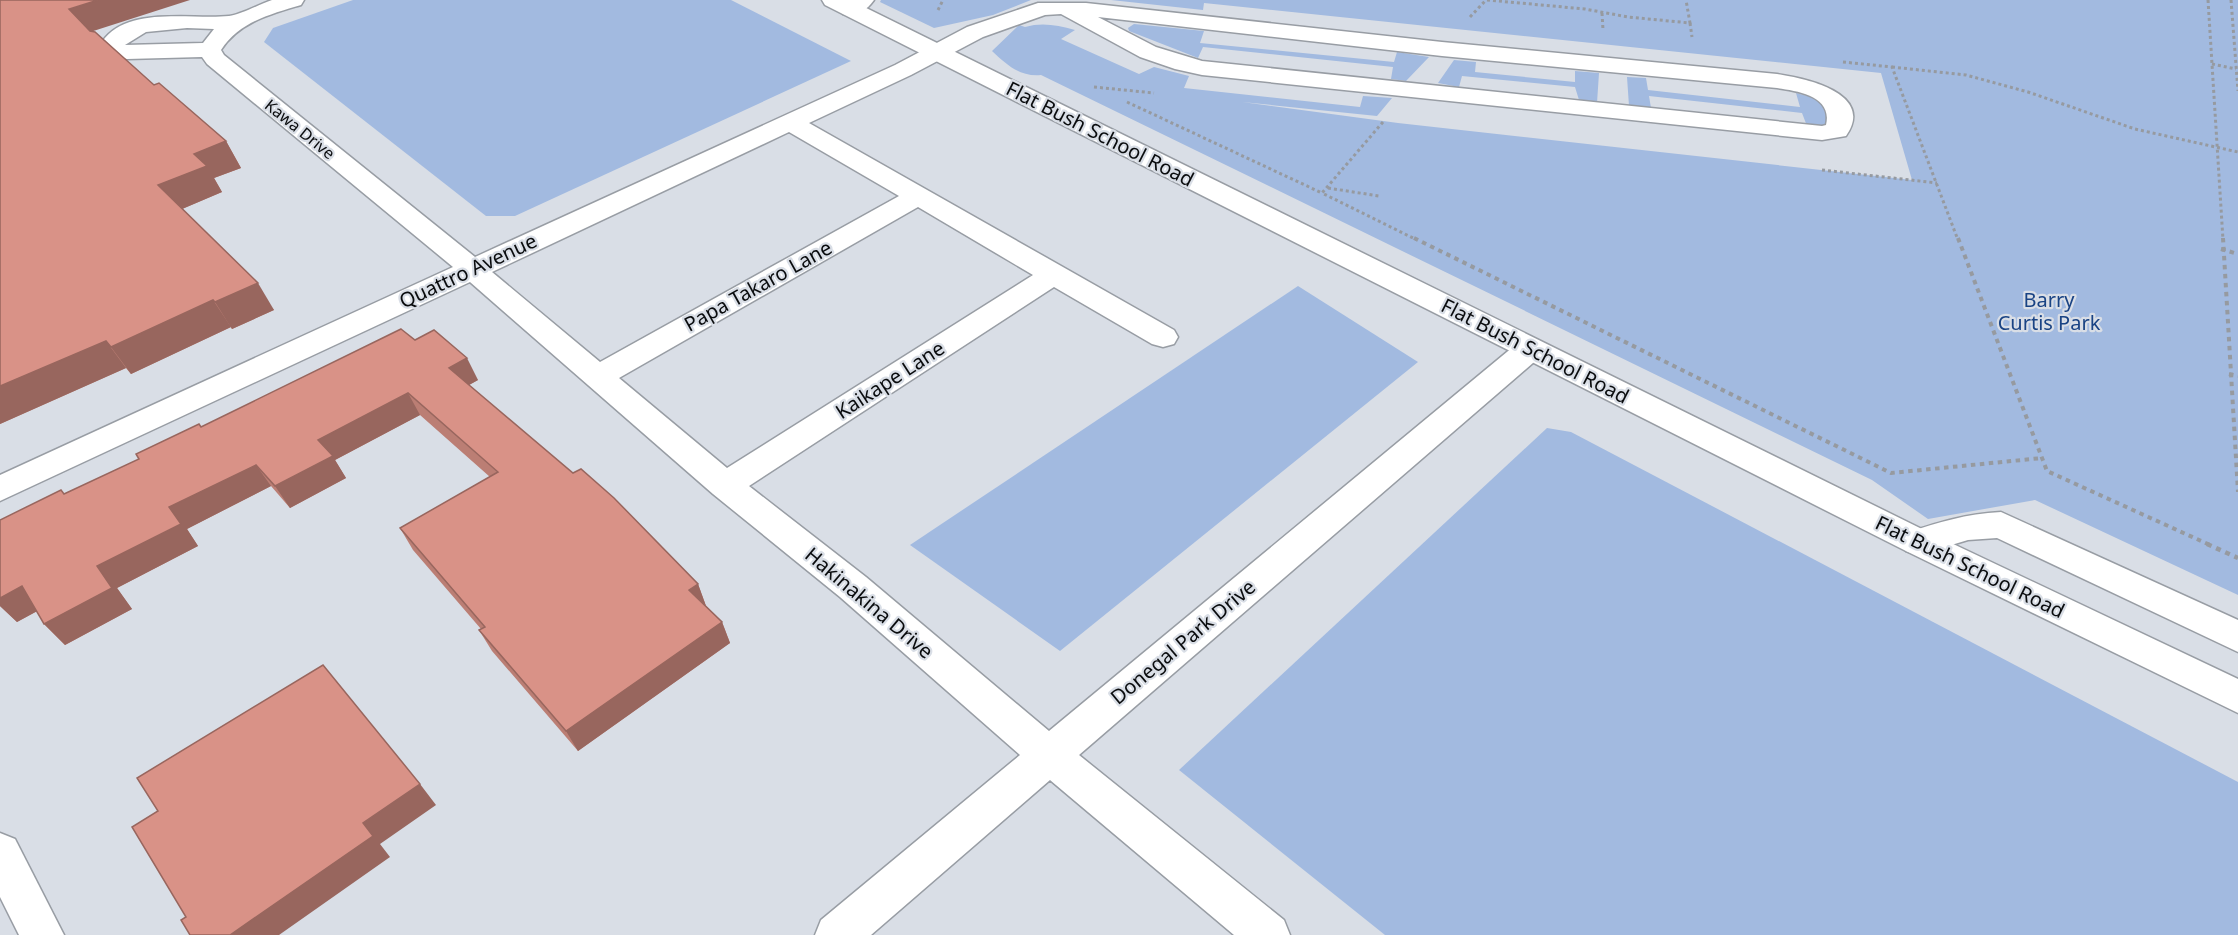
<svg xmlns="http://www.w3.org/2000/svg" width="2238" height="935" viewBox="0 0 2238 935" font-family="'Noto Sans',sans-serif">
<style>
.green{fill:#a2bae0}
.lines{fill:none;stroke-linecap:round;stroke-linejoin:round}
.minor-casing{stroke:#989da4;stroke-width:3}
.major-casing{stroke:#989da4;stroke-width:3}
.path-far2{stroke:#969aa0;stroke-width:3;stroke-dasharray:3 3;stroke-linecap:butt}
.path-far1{stroke:#969aa0;stroke-width:4;stroke-dasharray:4.5 4.5;stroke-linecap:butt}
.path{stroke:#969aa0;stroke-width:4.5;stroke-dasharray:5 5;stroke-linecap:butt}
.minor{fill:#fff;fill-rule:evenodd}
.major{fill:#fff;fill-rule:evenodd}
.wall{fill:#bb7e74}
.shaded-wall{fill:#98665e}
.building{fill:#d99287;stroke:#98665e;stroke-width:1.5}
.labels{text-anchor:middle;stroke-width:4.5;stroke-linejoin:round;paint-order:stroke}
.far-street-label{font-size:16px;fill:#0a0c0e;stroke:#d9dee6}
.street-label{font-size:20px;fill:#0a0c0e;stroke:#d9dee6}
.park-label{font-size:20px;fill:#194384;stroke:#d9dee6}
</style>
<rect width="100%" height="100%" fill="#d9dee6"/>
<g class="green">
<path d="M353,0H731L851,61L515,216H486L264,42L273,28Z"/>
<path d="M881,0H1031L993,15L934,28L880,2Z"/>
<path d="M1111,0H2238V595L2035,500L1928,519L1872,480L1041,75C1020,77 1007,65 992,51L1019,25L1025,27C1042,22 1057,25 1075,30L1061,39L1139,74L1154,67L1189,76L1184,88L1360,107L1363,96L1392,98L1377,116L1242,102L1398,123L1912,180L1881,73L1204,3L1203,10Z"/>
<path d="M1134,24L1204,31L1200,43L1394,62L1397,52L1429,57L1406,81L1391,79L1393,67L1203,47L1198,58L1129,31L1128,28Z"/>
<path d="M1454,60L1476,62L1475,72L1575,82V71L1599,73L1597,103L1579,100L1575,87L1462,76L1459,87L1438,83Z"/>
<path d="M1627,77L1646,78L1648,90L1800,107L1796,93L1819,99L1829,104L1831,121L1826,125L1807,126L1802,113L1649,96L1651,108L1629,106Z"/>
<path d="M1298,286L1418,362L1060,651L910,545Z"/>
<path d="M1547,428L1571,432L2238,782V935H1385L1179,770Z"/>
</g>
<g class="lines">
<defs>
<g id="minor">
<path d="M272,0H304L301,5C271,14 239,22 221,50L224,55L475,257L895,65L967,27L1038,3H1086L1442,42L1777,74C1805,78 1876,93 1846,136L1822,140L1202,75L1175,69L1140,57L1061,14L1045,15L983,37L911,75L809,123L1174,330L1178,337L1174,344L1163,347L1152,344L1054,287L749,486L866,577L1049,731L1519,342L1530,339L1541,342L1545,349L1541,356L1079,755L1284,920L1290,935H1234L1050,780L871,935H815L821,920L1020,755L840,597L713,494L470,282L0,501V475L453,267L207,64L202,57L127,59L106,54L102,42C127,5 191,20 229,16C240,15 260,4 272,0ZM1098,17L1442,56L1777,88C1798,91 1833,96 1826,125L1822,126L1202,61L1156,47ZM187,28L214,29L203,43L125,45L146,32ZM789,132L899,196L600,362L492,272ZM918,207L1033,275L727,468L619,378Z"/>
<path d="M849,0H874C866,11 856,17 843,14L840,9Z"/>
<path d="M2001,512L2238,620V652L1997,538L1968,540L1918,555L1906,551L1901,542L1906,533C1940,522 1965,514 2001,512Z"/>
<path d="M0,833L15,839L64,935H19L0,897Z"/>
</g>
<path id="major" d="M822,0H850L1930,533L2238,679V713L1906,551L825,5Z"/>
</defs>
<use href="#minor" class="minor-casing"/>
<use href="#major" class="major-casing"/>
<g class="path-far2">
<path d="M1487,0L1585,9L1628,17L1690,23L1686,0"/>
<path d="M2208,0L2223,240"/>
<path d="M2231,0L2238,91"/>
<path d="M938,10L943,0"/>
<path d="M1602,13L1603,30"/>
<path d="M1470,17L1486,0"/>
<path d="M1690,23L1692,37"/>
<path d="M1843,62L1892,67L1958,240"/>
<path d="M2212,64L2236,69"/>
<path d="M1892,67L1966,75L2028,92L2135,129L2238,152"/>
<path d="M1094,87L1154,93"/>
<path d="M1127,102L1322,193"/>
<path d="M1383,122L1322,193L1417,240"/>
<path d="M1822,170L1937,183"/>
<path d="M1328,188L1379,196"/>
</g>
<g class="path-far1">
<path d="M1414,238L1891,473L2042,458"/>
<path d="M1958,238L2047,471L2210,545"/>
<path d="M2223,238L2238,492"/>
<path d="M2221,249L2238,254"/>
<path d="M2229,374L2238,376"/>
</g>
<path class="path" d="M2207,544L2238,558"/>
<use href="#minor" class="minor"/>
<use href="#major" class="major"/>
</g>
<g class="wall">
<path d="M0,0L92,32L154,85L226,141L241,168L214,178L222,192L182,209L274,310L232,329L231,327L131,374L126,368L0,424Z"/>
<path d="M415,340L478,380L469,385L698,584L706,606L722,622L730,643L578,751L492,651L479,630L481,629L413,550L400,528L490,477L420,415L335,460L346,478L290,508L271,486L187,529L198,546L117,588L132,609L65,645L44,624L37,611L17,622L0,606V520L65,494L139,459L201,427Z"/>
</g>
<g class="shaded-wall">
<path d="M98,0H190L84,34L69,9Z"/>
<path d="M226,141L241,168L214,178L222,192L175,212L158,185L194,154Z"/>
<path d="M258,283L274,310L232,329L215,302Z"/>
<path d="M213,300L231,327L131,374L111,347Z"/>
<path d="M106,341L126,368L0,424V386Z"/>
<path d="M467,358L478,380L460,390L449,368Z"/>
<path d="M408,393L420,415L335,460L346,478L290,508L275,486L318,440Z"/>
<path d="M256,465L271,486L187,529L198,546L117,588L132,609L65,645L44,624L97,566L169,507Z"/>
<path d="M698,584L706,606L689,590Z"/>
<path d="M22,586L43,608L17,622L0,606V598Z"/>
<path d="M722,622L730,643L578,751L566,731Z"/>
<path d="M420,784L436,805L380,844L390,857L279,935H230L363,823Z"/>
</g>
<g class="building">
<path d="M0,0H98L69,9L90,31L95,32L154,85L159,83L226,141L194,154L207,166L158,185L258,283L215,302L213,300L111,347L106,341L0,386Z"/>
<path d="M401,329L415,340L434,330L467,358L449,368L573,473L581,469L614,498L698,584L689,590L722,622L566,731L479,630L485,627L400,528L498,472L408,393L318,440L333,456L275,486L256,465L169,507L181,524L97,566L112,588L44,624L22,586L0,598V520L61,490L64,494L139,459L136,454L199,424L201,427Z"/>
<path d="M323,665L420,784L363,823L373,836L230,935H190L181,920L186,917L132,827L158,811L137,778Z"/>
</g>
<g class="labels">
<g class="far-street-label">
<text transform="translate(300 129) rotate(39)" y="6">Kawa Drive</text>
</g>
<g class="street-label">
<text transform="translate(1100 134) rotate(27)" y="7">Flat Bush School Road</text>
<text transform="translate(468 271) rotate(-25)" y="7">Quattro Avenue</text>
<text transform="translate(758 286) rotate(-29)" y="7">Papa Takaro Lane</text>
<text transform="translate(1535 351) rotate(27)" y="7">Flat Bush School Road</text>
<text transform="translate(890 380) rotate(-33)" y="7">Kaikape Lane</text>
<text transform="translate(1970 567) rotate(26)" y="7">Flat Bush School Road</text>
<text transform="translate(869 603) rotate(40)" y="7">Hakinakina Drive</text>
<text transform="translate(1183 642) rotate(-40)" y="7">Donegal Park Drive</text>
</g>
<g class="park-label">
<text x="2049" y="307">Barry<tspan x="2049" dy="23">Curtis Park</tspan></text>
</g>
</g>
</svg>
